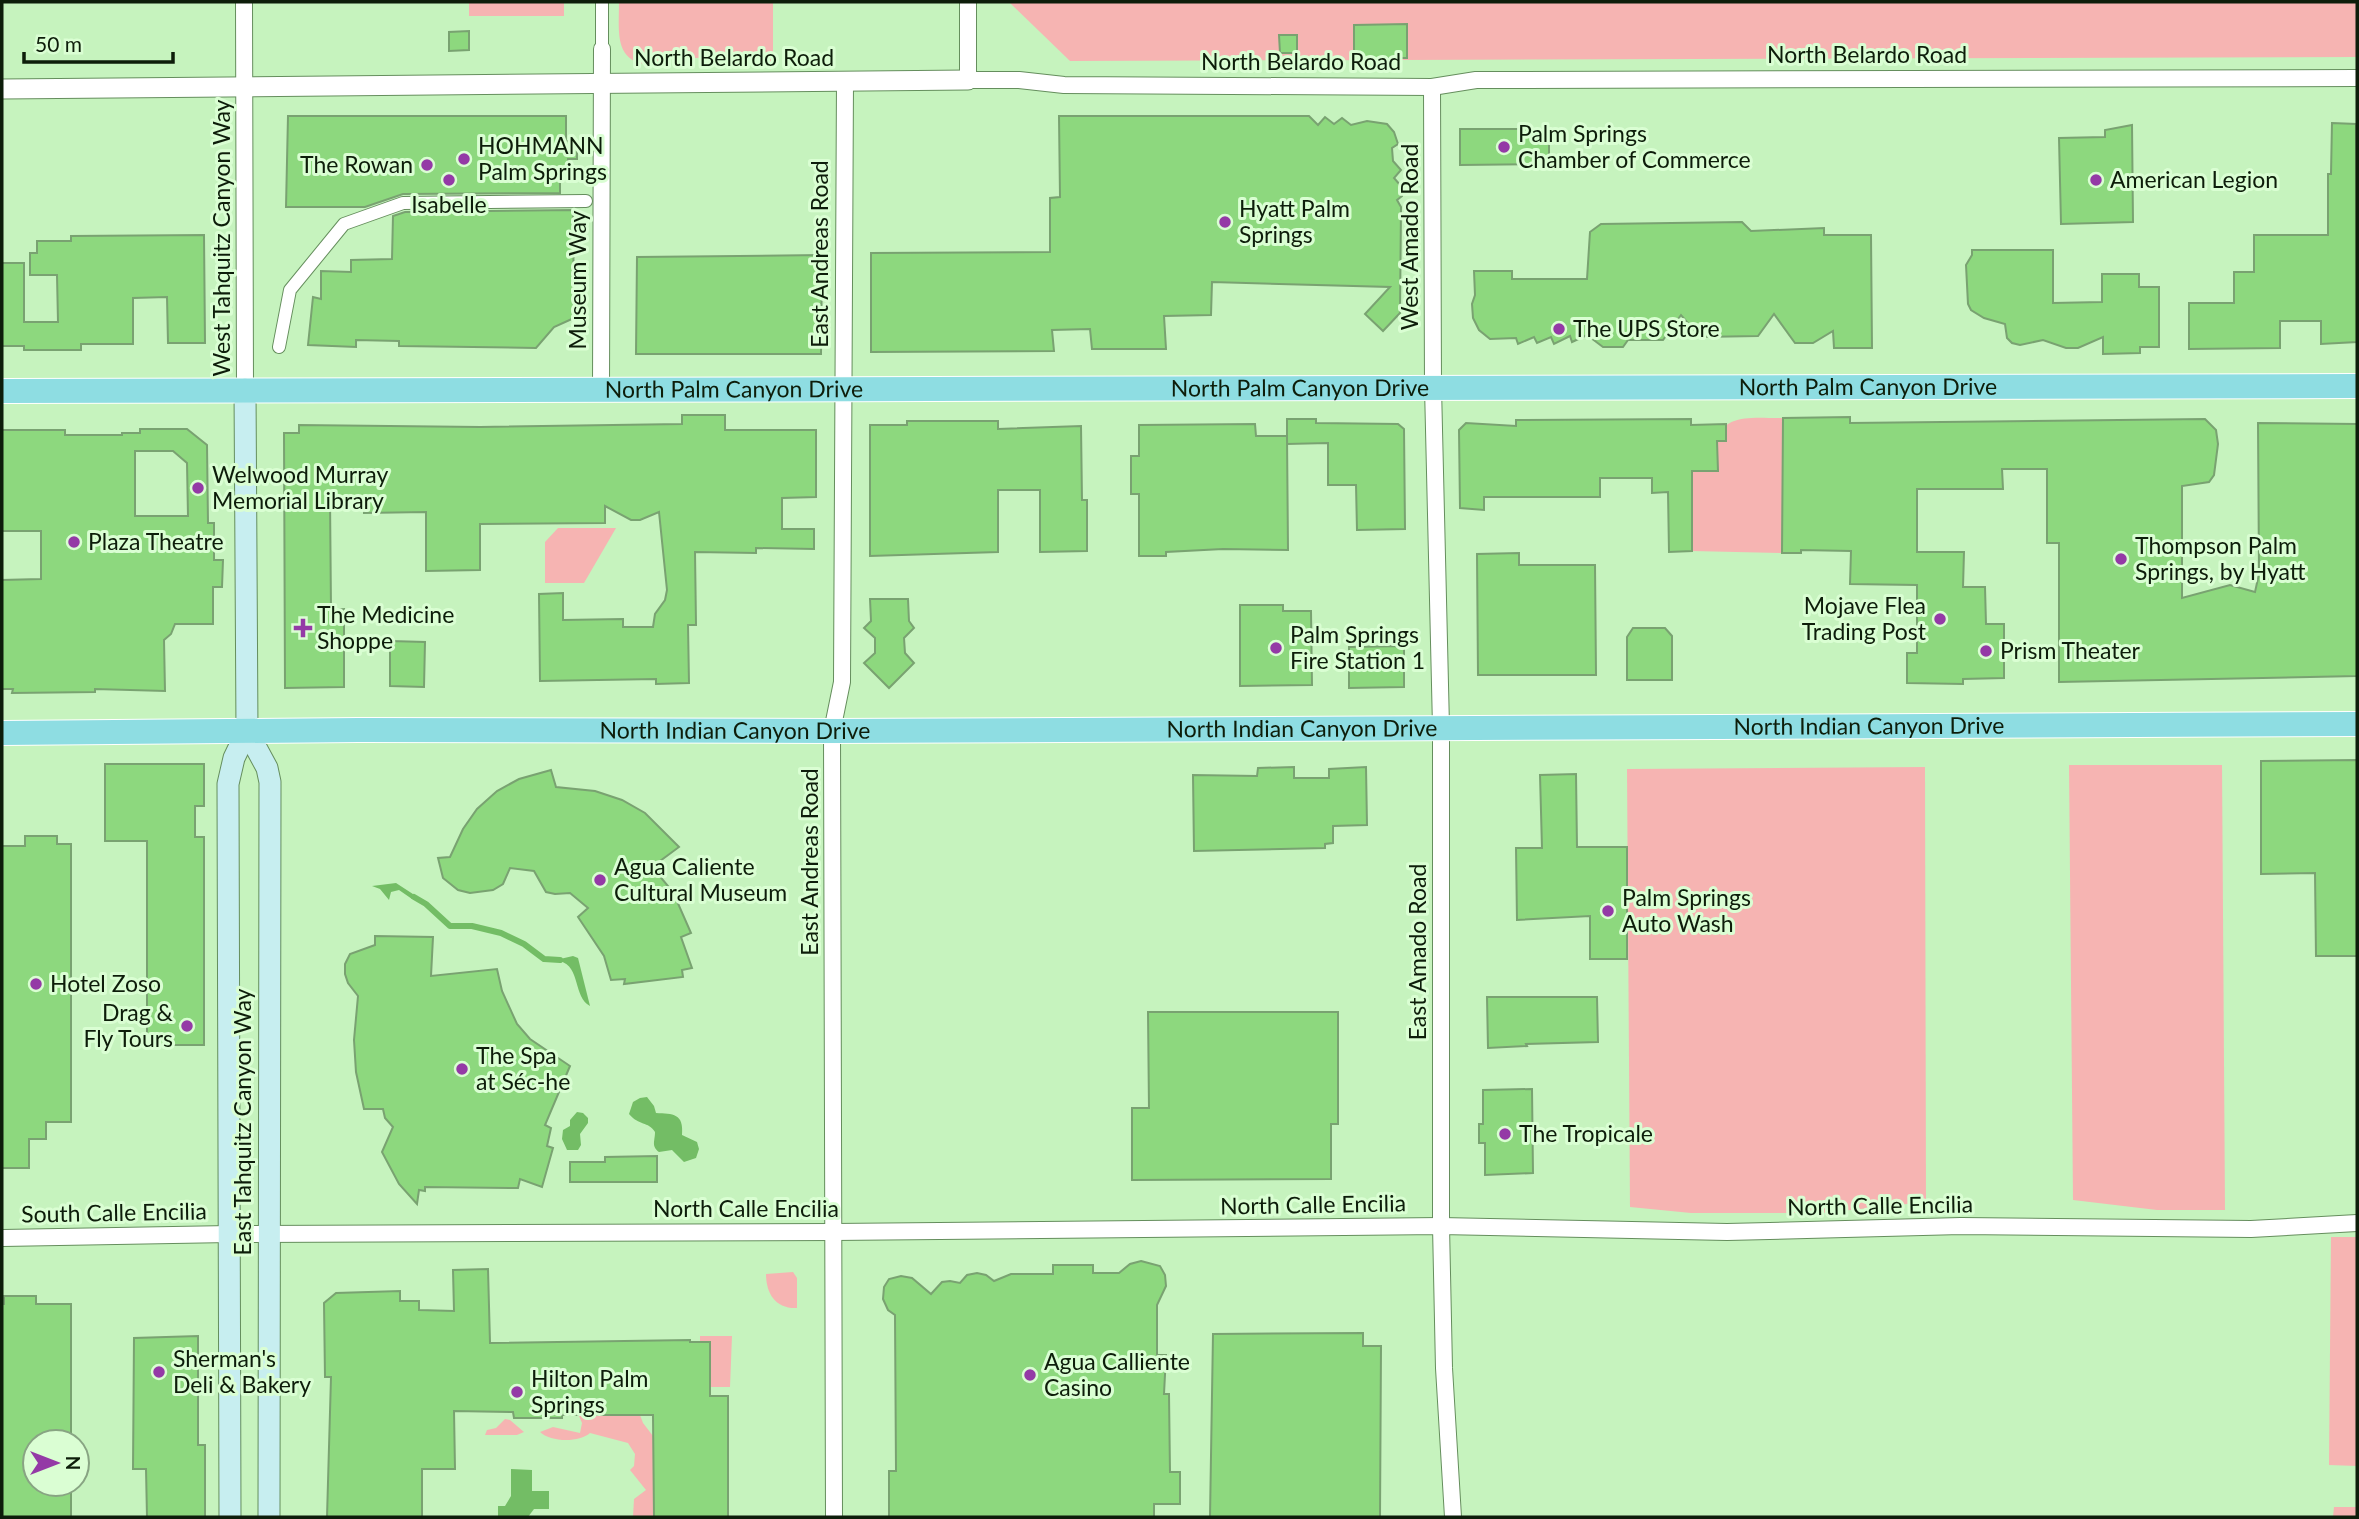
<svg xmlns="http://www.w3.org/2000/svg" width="2359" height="1519" viewBox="0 0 2359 1519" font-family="Lato,sans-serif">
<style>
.green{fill:#f6b4b2}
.water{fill:#73bd65}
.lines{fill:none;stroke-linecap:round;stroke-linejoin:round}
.stream{stroke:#73bd65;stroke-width:6}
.building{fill:#8dd87e;stroke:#79a271;stroke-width:2;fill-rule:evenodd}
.pedestrian-casing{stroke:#658e5d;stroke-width:14}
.minor-casing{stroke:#658e5d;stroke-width:18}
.tertiary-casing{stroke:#658e5d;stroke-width:21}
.secondary-casing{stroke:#658e5d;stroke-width:23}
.primary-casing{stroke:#fff;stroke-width:26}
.pedestrian{stroke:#fff;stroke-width:12}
.minor{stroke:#fff;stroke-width:16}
.tertiary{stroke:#fff;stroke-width:19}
.secondary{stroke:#c7eef0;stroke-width:21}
.primary{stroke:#8edde2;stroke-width:24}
.poi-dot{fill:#943aa6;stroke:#dafed3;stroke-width:2.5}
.labels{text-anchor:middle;stroke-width:6;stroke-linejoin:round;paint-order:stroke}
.street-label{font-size:23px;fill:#0d1d0a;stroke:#dafed3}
.poi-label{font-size:23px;fill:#0d1d0a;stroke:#dafed3;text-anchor:start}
</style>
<rect width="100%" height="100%" fill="#c6f3be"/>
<g class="green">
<rect x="469" y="2" width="95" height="14"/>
<path d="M619,2H773V65L762,57L690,58L689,51H665L656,65C613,65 619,34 619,2Z"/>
<path d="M1009,2H2357V57L1070,61Z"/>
<path d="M1783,418L1782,553L1692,551V471L1718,470C1717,461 1716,451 1717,442C1722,411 1760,419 1783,418Z"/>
<path d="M558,528H616L584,583H545V542Z"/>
<path d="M2069,765H2222L2225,1210H2157L2073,1200Z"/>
<path d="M1925,767L1926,1202L1822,1213H1691L1630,1207L1627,769Z"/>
<path d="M2331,1237H2357V1466L2329,1465Z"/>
<path d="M793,1272L797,1278V1308C776,1309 766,1294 766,1274Z"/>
<path d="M700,1336H732L730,1387H704L710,1376V1341H700Z"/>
<path d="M640,1415L643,1423L653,1436L654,1517H633L634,1499L646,1490L630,1470L634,1466L635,1454L628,1443L590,1433C579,1443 550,1442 540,1432L553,1427L580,1433L582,1423L579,1416Z"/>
<path d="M505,1419L510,1420L524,1432L517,1435H485L487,1430L496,1428Z"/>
<path d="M2334,1507H2357V1517H2333Z"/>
</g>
<g class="water">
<path d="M396,883L416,896L412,899L399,890L391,892L389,900L380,889L372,886Z"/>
<path d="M573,956L578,958L590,1006C573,997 581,967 560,961V959Z"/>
<path d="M647,1097L654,1106L656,1113C673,1114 684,1113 682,1135L697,1142L699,1149L696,1158L684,1162L672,1150L659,1152C651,1146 655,1141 655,1132C648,1121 639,1126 629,1114L633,1102L640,1098Z"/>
<path d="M577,1112L583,1113L588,1118V1123L580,1134L581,1145L578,1150H567L562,1139L563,1130L570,1126V1120Z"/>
<path d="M511,1469L532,1470V1491H549V1509H534L528,1517H498V1506H505L511,1496Z"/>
</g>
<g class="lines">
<path class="stream" d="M414,897L426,904L450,926H472L501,933L524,944L544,959L560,960"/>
</g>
<g class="building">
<path d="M1407,24V58H1354V25Z"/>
<path d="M469,31V50L449,51V32Z"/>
<path d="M1279,35H1297V53H1280Z"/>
<path d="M288,116H566V141H577V159H568V172H560V193L403,194L365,207H286Z"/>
<path d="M1059,116H1309L1318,125L1325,117L1334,124L1342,118L1351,125L1367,121L1387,124L1394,132L1398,144L1392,148L1393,161L1401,170L1394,178L1401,186L1402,196L1397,200L1401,207L1400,313L1383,331L1365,314L1390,287L1212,282L1211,315L1164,316L1166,349H1092L1090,329L1052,330L1054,351L871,352V253L1050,252V198L1060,197Z"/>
<path d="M2332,123L2356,124L2357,342L2321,344V321H2280V348L2189,349V303H2234V272H2254V235H2328V174H2331Z"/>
<path d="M2132,125L2133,222L2061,224L2059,138L2105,137V130Z"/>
<path d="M1460,129H1549V164L1460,165Z"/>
<path d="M573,210L574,318L554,327L536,348L399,346V341L356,340V347L308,345L313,297L321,299V271L351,272V260L392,259L393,216L405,212Z"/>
<path d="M1742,222L1751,231L1824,228V235H1871L1872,348H1834L1833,331L1813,343H1795L1774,314L1758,336L1700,337L1681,315L1663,340H1628L1623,347H1603L1587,335L1572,342L1570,336L1554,344L1551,337L1537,343L1534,337L1518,344L1516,338L1490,339L1479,330L1473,318L1472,304L1475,295L1474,271H1512V279H1587L1590,232L1601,224Z"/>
<path d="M204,235L205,343H168L167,297L133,298V344H81V350H24V346H2V263H24V322H58L57,275H30V253H37V241H71V236Z"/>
<path d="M1972,250H2053V303L2102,302V274H2139V287H2159V347H2140V353L2103,354V337L2078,348H2066L2043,340L2020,345L2012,343L2007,338L2005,324L1984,318L1971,310L1968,304L1966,265L1972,255Z"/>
<path d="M822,255L821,354H636L637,257Z"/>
<path d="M682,415H725V430H816V497L782,498V529H814V549L756,548V553L695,552L696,625H688L689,683L656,684V679L540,681L539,594L563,593V620L623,619V627H653L655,614L665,600L667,590L659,512L640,520H631L605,506V523L480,524V570L426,571V512L364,513V498H330L331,610L344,609V687L285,688L284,433H299V425L480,427L682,424Z"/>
<path d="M1850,417V423L2205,419L2216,430L2218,444L2214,475L2209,482L2182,486V598L2230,585L2255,592L2259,574L2258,423L2357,424V676L2059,682V543H2047V469H2002L2003,489H1917V552H1964L1963,587H1985L1986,624H2004V678L1963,679V684L1907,683V653H1917V585L1850,584L1851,551L1801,550V553H1782L1783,418Z"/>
<path d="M1287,419H1316V423L1398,424L1404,429L1405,529L1357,530L1356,485H1328V443L1287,444Z"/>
<path d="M1691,419V425L1726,424V441H1717L1718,471H1692V551L1669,552L1668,492L1652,493V478H1600V497H1484V510L1460,508L1459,430L1466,423L1516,426V420Z"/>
<path d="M907,421H998V429L1081,426L1082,500H1087V551L1040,552V490H998V552L870,556V425H907Z"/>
<path d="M1255,424L1256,436H1287L1288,550L1223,549L1166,552V556H1139V494H1131V456H1139V425Z"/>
<path d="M140,429H187L207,445L208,523H214V560H223L222,587H213V624H175L171,634L164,640L165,691L95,689V692L12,693L13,689H2V580L41,579V531H2V430H65V435H122V433H140ZM135,451H173L187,463L188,516H135Z"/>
<path d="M1519,553V565H1595L1596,675H1478L1477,554Z"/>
<path d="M870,599H908L909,621L914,628L904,638L905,653L914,663L889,688L864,663L875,653V638L864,628L871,621Z"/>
<path d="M1240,605H1283V611H1311L1312,685L1240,686Z"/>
<path d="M1633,628H1665L1672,636V680H1627V637Z"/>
<path d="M390,641L425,642L424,687L390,686Z"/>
<path d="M1404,646V687L1349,688V647Z"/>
<path d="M2357,760V956H2316L2315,873L2261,874V761Z"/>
<path d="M105,764H204V806H195V837H204V1045H147V841H105Z"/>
<path d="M1294,767V778H1329V769L1366,767L1367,825L1333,826V843L1325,844V848L1194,851L1193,775L1257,776L1258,768Z"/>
<path d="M551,770L556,787L595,791L622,800L645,813L679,847L652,867L673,892L691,933L681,937L692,968L682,970L683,977L624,984L625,979L611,980L604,956L578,917L588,908L570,893L555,894L546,892L534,871L510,868L503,884L493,890L470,893L458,890L443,878L438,858L450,857L463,829L477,809L497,791L519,779Z"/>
<path d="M1576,774L1577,847H1627V959H1590V916L1517,920L1516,848H1542L1540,775Z"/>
<path d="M25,836H57V844H71V1122H46V1139H29V1168H2V846H25Z"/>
<path d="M375,936L433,937L431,976L497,969L502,991L517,1024L530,1039L570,1066L545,1125L551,1128L547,1146L553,1148L542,1187L520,1179L518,1188L425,1187V1191L419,1190L417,1204L399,1184L382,1152L393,1127L385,1118L383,1109H364L356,1072L354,1040L358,996L348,983L345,974V964L350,954L375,945Z"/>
<path d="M1487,997H1597L1598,1042L1526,1044L1527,1046L1488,1048Z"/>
<path d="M1148,1012H1338V1124H1331V1179L1132,1180V1108H1149Z"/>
<path d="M1532,1089L1533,1173L1485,1175V1143H1479V1124H1483V1090Z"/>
<path d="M657,1156V1182H570V1162H605V1157Z"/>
<path d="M1141,1261L1160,1266L1165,1275L1166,1286L1157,1305V1355H1166L1164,1394H1169L1170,1472H1180V1504H1154V1517H889V1471H896L895,1315L888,1310L883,1299L884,1287L889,1279L901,1276L912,1278L931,1294L942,1282L950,1281L960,1283L967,1275L977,1273L986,1275L994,1281L1011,1274H1053V1265H1093V1273H1119L1130,1264Z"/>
<path d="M488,1269L490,1343L690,1340V1342H710V1396H728V1517H654L653,1415H562V1418H514L513,1412L454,1411L455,1469H422V1517H327L331,1377H325L324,1303L336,1293L400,1291V1301H419V1310L454,1311L453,1270Z"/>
<path d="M4,1296H36V1304H71V1442H35V1484H71V1517H2V1304H4Z"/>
<path d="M1363,1333V1346H1381L1380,1517H1210L1213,1334Z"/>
<path d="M198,1336V1445H205V1517H147L146,1469H133L134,1338Z"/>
</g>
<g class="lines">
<defs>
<g id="pedestrian">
<path d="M602,57V2"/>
<path d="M279,347L290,290L344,224L403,203L586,201"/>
</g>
<g id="minor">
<path d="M244,2L245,389"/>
<path d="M968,2V80H1019L1064,85L1432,87L1476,80L2357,78"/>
<path d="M1432,87L1433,387L1441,727V1226L1444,1368L1453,1517"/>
<path d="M601,390L602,49"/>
<path d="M2,1238L230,1234L834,1232L1441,1226L1727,1232L1961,1226L2251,1229L2357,1223"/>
<path d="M834,1517L832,731L842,682L845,81"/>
</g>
<path id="tertiary" d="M2,89L968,80"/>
<g id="secondary">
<path d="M247,731L267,768L270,782L269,1517"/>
<path d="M230,1517L228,784L234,758L247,731L245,389"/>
</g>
<g id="primary">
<path id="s1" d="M2,391L2357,386"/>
<path id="s2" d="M2,733L359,730L832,731L2357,724"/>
</g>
</defs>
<use href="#pedestrian" class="pedestrian-casing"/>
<use href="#minor" class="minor-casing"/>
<use href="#tertiary" class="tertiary-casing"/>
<use href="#secondary" class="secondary-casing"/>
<use href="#primary" class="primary-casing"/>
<use href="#pedestrian" class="pedestrian"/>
<use href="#minor" class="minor"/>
<use href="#tertiary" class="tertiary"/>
<use href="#secondary" class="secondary"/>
<use href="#primary" class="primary"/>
</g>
<g class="poi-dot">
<circle cx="1504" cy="147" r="7"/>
<circle cx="464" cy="159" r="7"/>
<circle cx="427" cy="165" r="7"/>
<circle cx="449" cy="180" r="7"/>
<circle cx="2096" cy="180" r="7"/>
<circle cx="1225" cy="222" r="7"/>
<circle cx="1559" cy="329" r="7"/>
<circle cx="198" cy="488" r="7"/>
<circle cx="74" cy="542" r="7"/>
<circle cx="2121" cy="559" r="7"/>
<circle cx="1940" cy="619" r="7"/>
<path d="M299.5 617.5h7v7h7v7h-7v7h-7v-7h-7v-7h7z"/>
<circle cx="1276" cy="648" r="7"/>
<circle cx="1986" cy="651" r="7"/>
<circle cx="600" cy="880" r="7"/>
<circle cx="1608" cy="911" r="7"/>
<circle cx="36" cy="984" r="7"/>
<circle cx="187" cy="1026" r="7"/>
<circle cx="462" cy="1069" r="7"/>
<circle cx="1505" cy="1134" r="7"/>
<circle cx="159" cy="1372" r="7"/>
<circle cx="1030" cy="1375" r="7"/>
<circle cx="517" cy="1392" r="7"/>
</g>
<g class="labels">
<g class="street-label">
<text x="1867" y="63">North Belardo Road</text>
<text x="734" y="66">North Belardo Road</text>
<text x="1301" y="70">North Belardo Road</text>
<text transform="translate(1410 237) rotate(-90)" y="8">West Amado Road</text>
<text transform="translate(222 238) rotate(-90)" y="8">West Tahquitz Canyon Way</text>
<text transform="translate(820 254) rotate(-90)" y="8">East Andreas Road</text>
<text transform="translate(578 280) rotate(-90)" y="8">Museum Way</text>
<text dy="8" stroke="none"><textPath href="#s1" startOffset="1866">North Palm Canyon Drive</textPath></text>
<text dy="8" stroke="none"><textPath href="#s1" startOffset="1298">North Palm Canyon Drive</textPath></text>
<text dy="8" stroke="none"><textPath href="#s1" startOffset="732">North Palm Canyon Drive</textPath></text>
<text dy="8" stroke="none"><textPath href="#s2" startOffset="1867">North Indian Canyon Drive</textPath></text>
<text dy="8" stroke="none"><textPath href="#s2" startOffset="1300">North Indian Canyon Drive</textPath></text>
<text dy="8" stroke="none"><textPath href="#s2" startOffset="733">North Indian Canyon Drive</textPath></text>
<text transform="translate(810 862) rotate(-90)" y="8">East Andreas Road</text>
<text transform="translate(1418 952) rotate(-90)" y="8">East Amado Road</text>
<text transform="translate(243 1122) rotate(-90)" y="8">East Tahquitz Canyon Way</text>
<text transform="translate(1313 1205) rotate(-1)" y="8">North Calle Encilia</text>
<text transform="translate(1880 1206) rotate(-1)" y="8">North Calle Encilia</text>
<text x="746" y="1217">North Calle Encilia</text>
<text transform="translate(114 1213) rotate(-1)" y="8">South Calle Encilia</text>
</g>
<g class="poi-label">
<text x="1518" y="142">Palm Springs<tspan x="1518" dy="26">Chamber of Commerce</tspan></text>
<text x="478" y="154">HOHMANN<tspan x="478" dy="26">Palm Springs</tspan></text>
<text x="413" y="173" text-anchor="end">The Rowan</text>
<text x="2110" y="188">American Legion</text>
<text x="449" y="213" text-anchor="middle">Isabelle</text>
<text x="1239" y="217">Hyatt Palm<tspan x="1239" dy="26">Springs</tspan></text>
<text x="1573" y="337">The UPS Store</text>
<text x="212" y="483">Welwood Murray<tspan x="212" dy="26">Memorial Library</tspan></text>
<text x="88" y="550">Plaza Theatre</text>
<text x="2135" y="554">Thompson Palm<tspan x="2135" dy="26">Springs, by Hyatt</tspan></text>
<text x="1926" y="614" text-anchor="end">Mojave Flea<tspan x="1926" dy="26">Trading Post</tspan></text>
<text x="317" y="623">The Medicine<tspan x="317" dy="26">Shoppe</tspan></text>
<text x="1290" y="643">Palm Springs<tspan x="1290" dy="26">Fire Station 1</tspan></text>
<text x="2000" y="659">Prism Theater</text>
<text x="614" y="875">Agua Caliente<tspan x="614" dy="26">Cultural Museum</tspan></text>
<text x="1622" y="906">Palm Springs<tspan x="1622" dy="26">Auto Wash</tspan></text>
<text x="50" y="992">Hotel Zoso</text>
<text x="173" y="1021" text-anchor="end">Drag &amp;<tspan x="173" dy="26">Fly Tours</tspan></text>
<text x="476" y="1064">The Spa<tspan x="476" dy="26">at Séc-he</tspan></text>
<text x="1519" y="1142">The Tropicale</text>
<text x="173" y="1367">Sherman's<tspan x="173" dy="26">Deli &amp; Bakery</tspan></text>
<text x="1044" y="1370">Agua Calliente<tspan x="1044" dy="26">Casino</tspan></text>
<text x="531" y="1387">Hilton Palm<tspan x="531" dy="26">Springs</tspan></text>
</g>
</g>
<rect width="2359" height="1519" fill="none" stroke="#0d1d0a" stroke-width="7"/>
<g transform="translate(56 1463) rotate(90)"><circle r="33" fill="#dafed3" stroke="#88a483" stroke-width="2"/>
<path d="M0-5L12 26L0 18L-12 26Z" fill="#943aa6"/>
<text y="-10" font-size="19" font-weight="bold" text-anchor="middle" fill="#0d1d0a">N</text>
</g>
<path d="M24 52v10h149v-10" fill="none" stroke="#0d1d0a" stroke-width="3.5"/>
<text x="35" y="52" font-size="21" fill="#0d1d0a" stroke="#dafed3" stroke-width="5" paint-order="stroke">50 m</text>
</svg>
